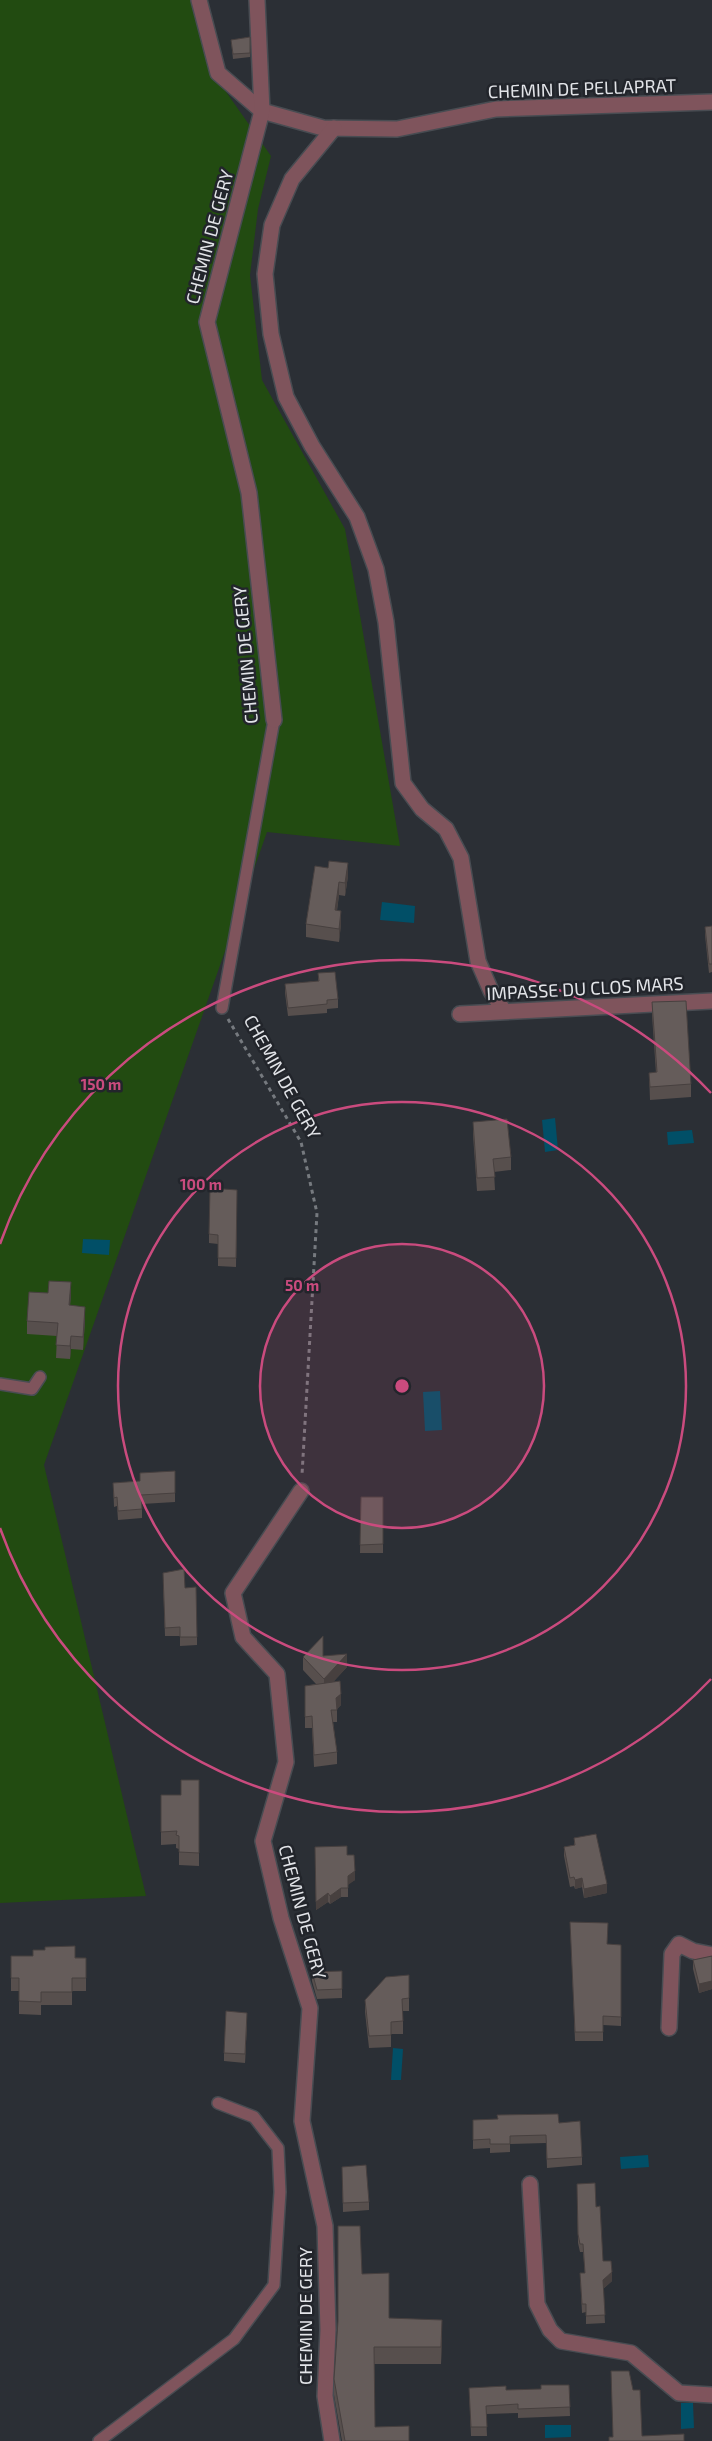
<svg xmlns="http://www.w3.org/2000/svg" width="712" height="2441" viewBox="0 0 712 2441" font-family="'Exo 2',sans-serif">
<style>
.green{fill:#224b11}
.water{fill:#014f67}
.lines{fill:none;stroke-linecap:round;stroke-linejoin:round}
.lane-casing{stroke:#484c52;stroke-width:14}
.street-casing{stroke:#484c52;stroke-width:18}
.path{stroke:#767a7f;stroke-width:3;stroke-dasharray:4 4;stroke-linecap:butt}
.lane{stroke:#7f545c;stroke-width:11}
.street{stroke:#7f545c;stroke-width:15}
.wall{fill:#574f4d}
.shaded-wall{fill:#47403f}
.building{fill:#655c5a;stroke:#47403f}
.ring{fill:none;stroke:#ca4b7e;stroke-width:2.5}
.labels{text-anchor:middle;stroke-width:5;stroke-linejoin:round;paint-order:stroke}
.street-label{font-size:18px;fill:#e2e4e8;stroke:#22252b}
.centre{fill:#ca4b7e;stroke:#22252b;stroke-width:2.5}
.ring-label{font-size:15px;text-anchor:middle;font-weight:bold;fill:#ca4b7e;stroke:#22252b;stroke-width:5;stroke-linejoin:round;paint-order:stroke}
</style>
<rect width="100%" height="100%" fill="#2b2f35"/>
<path class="green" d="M0,0H193L215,76L271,156L258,209L250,275L262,380L345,529L400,846L267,832L44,1465L146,1896L0,1903Z"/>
<g class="water">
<path d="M382,902L415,906L414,923L380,920Z"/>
<path d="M555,1118L558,1150L545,1152L542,1120Z"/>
<path d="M692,1130L694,1143L668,1145L667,1132Z"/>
<path d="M83,1239L110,1240L109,1255L82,1253Z"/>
<path d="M440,1391L442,1430L425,1431L423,1392Z"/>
<path d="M393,2048L403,2049L401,2080H391Z"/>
<path d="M648,2155L649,2167L621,2169L620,2157Z"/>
<path d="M681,2403H693L694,2428L681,2429Z"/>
<path d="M545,2425H571V2437L545,2438Z"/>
</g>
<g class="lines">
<defs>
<g id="lane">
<path d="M222,1008L274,720"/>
<path d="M0,1384L32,1389L40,1377"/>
<path d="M99,2441L234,2339L274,2285L280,2192L278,2148L254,2117L218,2103"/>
</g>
<g id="street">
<path d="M199,0L218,73L262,111L323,128L397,129L496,109L712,102"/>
<path d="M257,0L262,111L207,322L249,493L274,720"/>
<path d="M334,128L292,179L272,225L265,274L271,334L286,397L312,446L357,517L376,569L386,622L403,783L422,809L446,829L461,858L478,961L491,991L504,1011"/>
<path d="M460,1014L712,1001"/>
<path d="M301,1491L233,1593L243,1637L277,1674L286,1762L263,1841L281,1918L310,2008L302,2121L325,2226L328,2330L325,2396L332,2441"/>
<path d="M669,2028L672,1954L679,1944L693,1951L712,1955"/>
<path d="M530,2184L537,2304L550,2330L561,2341L631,2353L679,2393L712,2395"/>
</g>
</defs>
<use href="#lane" class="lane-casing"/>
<use href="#street" class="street-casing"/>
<path class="path" d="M228,1019L301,1142L317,1213L302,1475"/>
<use href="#lane" class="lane"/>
<use href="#street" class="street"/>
</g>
<g class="wall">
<path d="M250,37V57L233,59L231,40Z"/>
<path d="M315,866L348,876L345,896L339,895L337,911L341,924L339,942L306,937V924Z"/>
<path d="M712,926V972L709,973L705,935V927Z"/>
<path d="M318,973L338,999V1008L327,1009V1013L288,1016L285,993V984L318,981Z"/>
<path d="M652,1002L691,1084V1097L650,1100L649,1073H656L652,1015Z"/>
<path d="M473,1122L511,1157V1170L494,1172L495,1190L477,1191L473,1135Z"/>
<path d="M237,1190L236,1267L218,1266V1244L209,1243V1234Z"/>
<path d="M71,1295L70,1305L85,1320L83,1350L71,1349L70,1359L56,1358L57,1336L27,1334V1321Z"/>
<path d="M175,1471V1502L142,1504V1518L118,1520L117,1506L114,1507L113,1483L140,1481Z"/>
<path d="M361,1497H383V1553H360Z"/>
<path d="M163,1581L185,1588L197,1637V1645L180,1646V1636H165Z"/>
<path d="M323,1656L347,1667L333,1682L341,1705L337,1709V1722H333L337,1752V1764L314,1767L312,1728H305V1686L316,1684L303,1670V1657Z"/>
<path d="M199,1780V1866L179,1865V1849L176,1848V1844L161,1845V1795H181Z"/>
<path d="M574,1838L607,1893L584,1898L582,1887L575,1889L574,1886L570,1887L564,1856V1847L574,1845Z"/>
<path d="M315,1847L347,1855L355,1880L348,1884V1897H341L330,1904L328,1902L316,1910Z"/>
<path d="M570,1922L607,1944L621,1945V2026L603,2025V2041H575Z"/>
<path d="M11,1956L86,1958V1991H72V2005H41V2015L19,2014V1991H11Z"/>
<path d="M712,1956V1989L699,1993L693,1969V1960Z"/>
<path d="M342,1971V1998L317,1999L312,1981V1972Z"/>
<path d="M409,1998V2011H403V2034H391V2047L369,2048L365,2012V2000Z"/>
<path d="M247,2022L245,2063L224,2061V2053Z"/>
<path d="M473,2120L559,2123L582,2157V2165L547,2168L546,2143L510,2144V2152L490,2153V2148L473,2149Z"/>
<path d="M342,2167L369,2202V2210L343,2212Z"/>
<path d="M577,2184L596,2207L603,2261L612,2281L603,2289L605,2323L586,2324V2312L582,2313L580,2273H585L583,2252H580L578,2243Z"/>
<path d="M362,2274L389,2318L442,2337L441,2364H374L375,2427L409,2441H342L334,2395V2379Z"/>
<path d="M569,2385L570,2416L518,2418V2413L486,2414L487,2436H471L469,2388L506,2390L541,2389Z"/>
</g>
<g class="shaded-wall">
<path d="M348,863V876L345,896V883Z"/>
<path d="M339,882V895L335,923V910Z"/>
<path d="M341,911V924L339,942V929Z"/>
<path d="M71,1282V1295L69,1318V1305Z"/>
<path d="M85,1307V1320L83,1350V1337Z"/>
<path d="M71,1336V1349L70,1359V1346Z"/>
<path d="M347,1654V1667L324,1692V1679Z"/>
<path d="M341,1694V1705L336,1710V1698Z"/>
<path d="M355,1871V1880L348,1885V1876Z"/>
<path d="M582,1878V1887L575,1889V1880Z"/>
<path d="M607,1884V1893L584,1898V1889Z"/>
<path d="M341,1888V1897L330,1904V1896Z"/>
<path d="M328,1893V1902L316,1910V1902Z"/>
<path d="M712,1981V1989L699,1993V1984Z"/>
<path d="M247,2013V2022L245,2063V2054Z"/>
<path d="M612,2272V2281L603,2289V2280Z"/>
<path d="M442,2320V2337L441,2364V2347Z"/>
</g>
<g class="building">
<path d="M250,37V53L233,54L231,40Z"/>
<path d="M329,861L348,863L345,883L339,882L335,910L341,911L339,929L306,924L315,866L328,868Z"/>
<path d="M712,926V964H709L705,927Z"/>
<path d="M335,972L338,999L327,1000V1004L288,1008L285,984L319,981L318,973Z"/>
<path d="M686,1001L691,1084L650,1087L649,1073L657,1072L652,1002Z"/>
<path d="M507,1119L511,1157L493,1159L495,1177L477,1178L473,1122Z"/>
<path d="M210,1188L237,1190L236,1258H218V1235L209,1234Z"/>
<path d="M49,1281L71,1282L69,1305L85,1307L83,1337L71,1336L70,1346L56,1345L58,1323L27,1321L29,1292L48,1293Z"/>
<path d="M175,1471V1493L141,1495L142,1509L118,1511L117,1497L114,1498L113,1483L140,1481V1473Z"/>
<path d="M361,1497H383V1544L360,1545Z"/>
<path d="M184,1569L185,1588L196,1587L197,1637H180V1627L165,1628L163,1573Z"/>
<path d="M323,1636V1656L347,1654L324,1679L303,1657Z"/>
<path d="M340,1681L341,1694L336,1698L337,1710H331L337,1752L314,1755L312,1716L305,1717V1686Z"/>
<path d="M181,1780H199V1853L179,1852V1836L176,1835L177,1831L161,1832V1795H181Z"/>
<path d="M596,1834L607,1884L584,1889L582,1878L575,1880L574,1877L570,1878L564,1847L575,1845L574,1838Z"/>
<path d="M347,1846V1855H354L355,1871L348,1876V1888H341L330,1896L328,1893L316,1902L315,1847Z"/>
<path d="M570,1922L608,1923L607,1944L621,1945V2017L603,2016V2032H575Z"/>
<path d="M75,1946V1958H86V1978H72V1992H41V2002L19,2001V1978H11V1956H33V1950H45V1947Z"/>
<path d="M712,1956V1981L699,1984L693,1960Z"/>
<path d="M342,1971V1989L317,1990L312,1972Z"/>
<path d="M409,1975V1998L402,1999L403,2021L391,2022V2035L369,2036L365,2000L386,1977Z"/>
<path d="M226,2011L247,2013L245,2054L224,2053Z"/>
<path d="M558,2114L559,2123L580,2121L582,2157L547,2159L546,2135L510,2136V2144H490V2139L473,2140V2120L498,2119L497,2115Z"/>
<path d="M366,2165L369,2202L343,2203L342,2167Z"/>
<path d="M595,2183L596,2207L600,2206L603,2261H611L612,2272L603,2280L605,2315L586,2316V2304H582L580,2273H585L583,2244H580L578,2234L577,2184Z"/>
<path d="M338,2226H360L362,2274L389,2273V2318L442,2320L441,2347H374L375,2427L409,2426V2441H345L334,2379L338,2321Z"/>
<path d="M611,2371H629L633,2390H640L642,2436L684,2434V2441H609V2437H613Z"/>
<path d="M541,2385H569L570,2407L518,2409V2404L486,2406L487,2427H471L469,2388L506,2386V2390L541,2389Z"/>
</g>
<circle cx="402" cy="1386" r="142" fill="#ca4b7e" fill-opacity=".12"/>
<g class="ring">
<circle cx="402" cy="1386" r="142"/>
<circle cx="402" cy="1386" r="284"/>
<path d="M711 1679A426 426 0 0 1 0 1528M0 1244A426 426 0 0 1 711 1093"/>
</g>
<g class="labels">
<g class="street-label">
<text transform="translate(582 89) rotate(-2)" y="6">CHEMIN DE PELLAPRAT</text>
<text transform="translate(210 237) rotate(-75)" y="6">CHEMIN DE GERY</text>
<text transform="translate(246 655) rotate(-95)" y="6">CHEMIN DE GERY</text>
<text transform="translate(585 989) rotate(-3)" y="6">IMPASSE DU CLOS MARS</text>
<text transform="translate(282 1077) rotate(61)" y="6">CHEMIN DE GERY</text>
<text transform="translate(302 1912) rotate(75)" y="6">CHEMIN DE GERY</text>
<text transform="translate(306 2316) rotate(-90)" y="6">CHEMIN DE GERY</text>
</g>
</g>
<circle cx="402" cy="1386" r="8" class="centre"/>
<g class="ring-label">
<text x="101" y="1090">150 m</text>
<text x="201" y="1190">100 m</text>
<text x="302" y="1291">50 m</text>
</g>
</svg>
